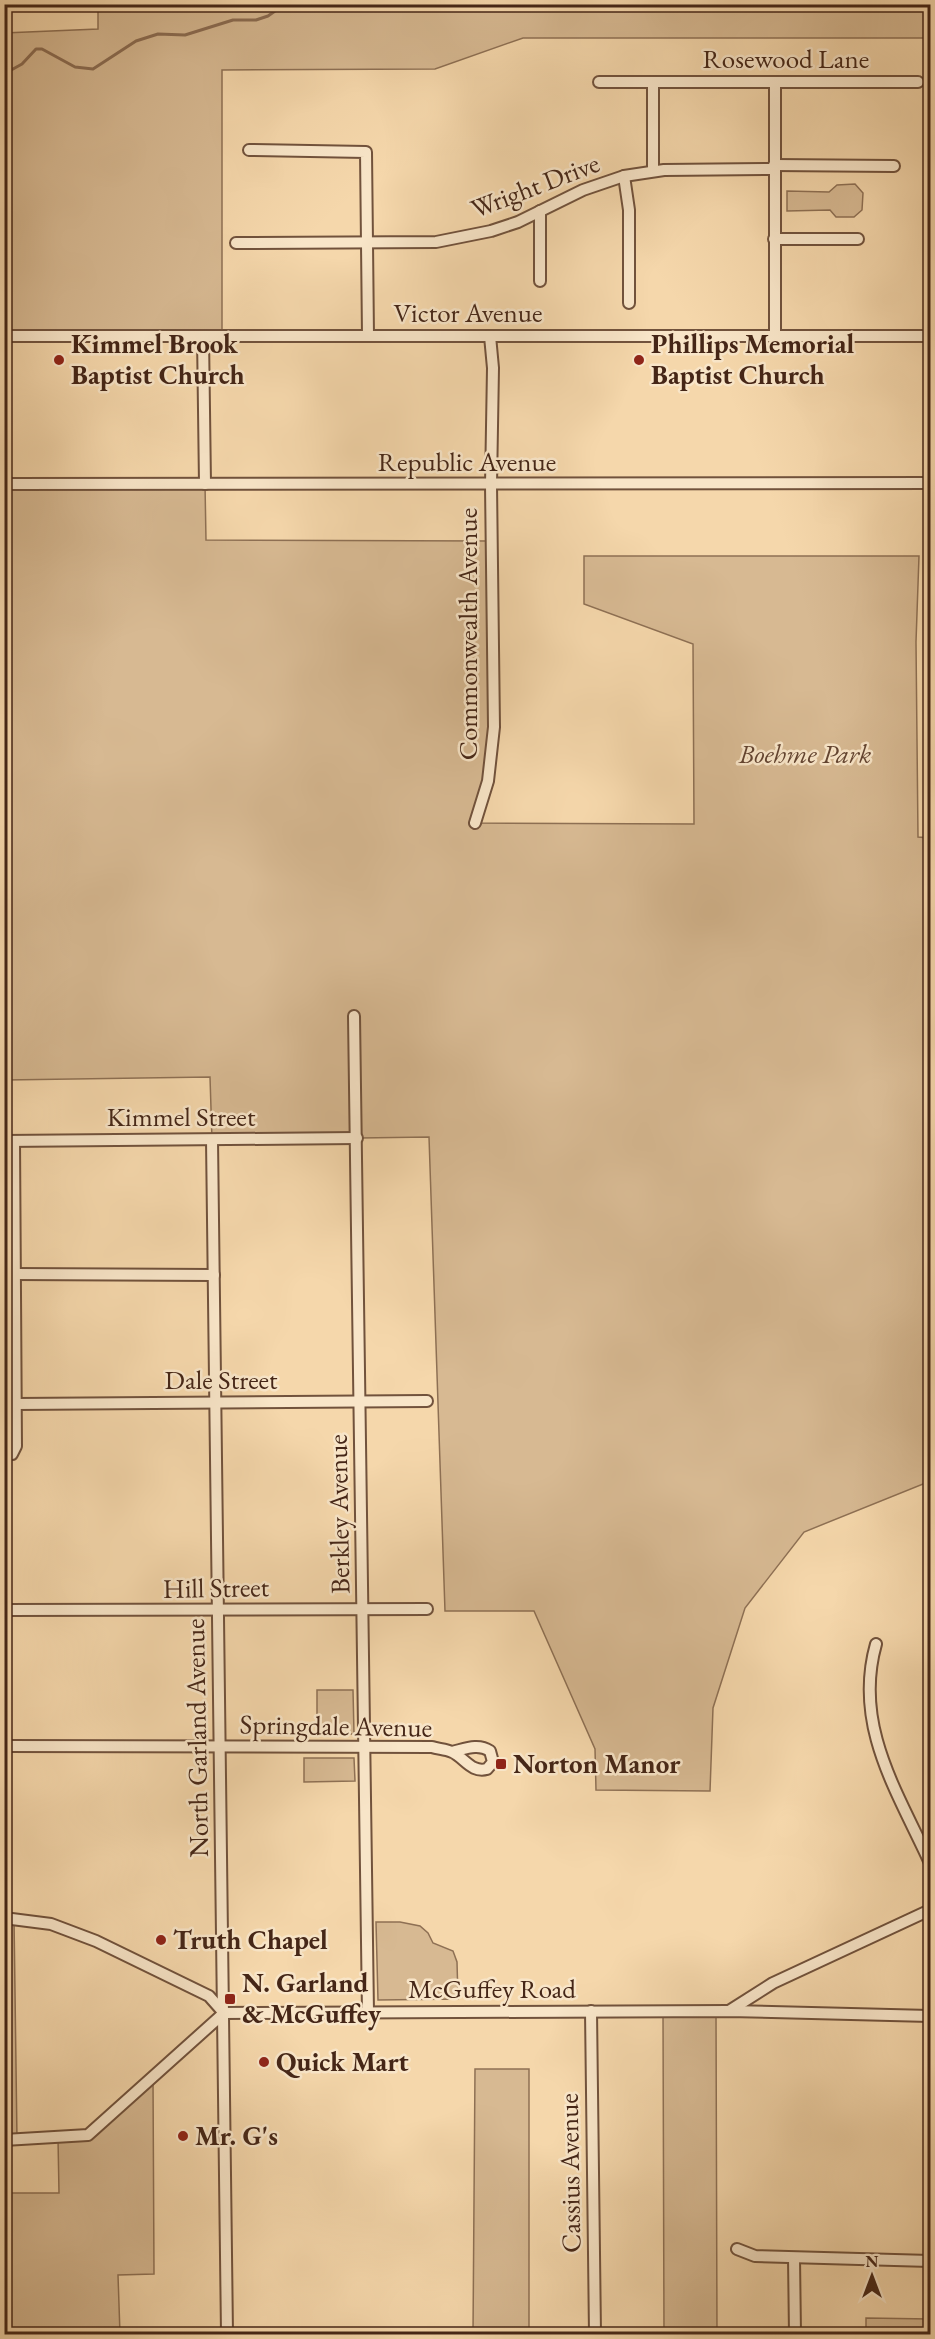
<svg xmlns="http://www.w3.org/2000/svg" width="935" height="2339" viewBox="0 0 935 2339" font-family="'EB Garamond',serif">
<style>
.green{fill:#d7b992;stroke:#8e7054;stroke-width:1.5}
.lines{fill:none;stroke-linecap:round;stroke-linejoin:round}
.stream{stroke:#8b6c52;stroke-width:3}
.minor-casing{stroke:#71523c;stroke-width:14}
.minor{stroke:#f8e5c8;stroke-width:10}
.poi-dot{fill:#8f2418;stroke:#f8e5c8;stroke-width:2}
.labels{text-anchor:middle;stroke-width:5;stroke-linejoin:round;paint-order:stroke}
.street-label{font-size:27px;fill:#452617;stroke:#f8e5c8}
.poi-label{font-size:27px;font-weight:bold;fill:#452617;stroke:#f8e5c8;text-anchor:start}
.park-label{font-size:27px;font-style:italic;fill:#624330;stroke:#f8e5c8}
</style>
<rect width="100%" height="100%" fill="#f5d7ab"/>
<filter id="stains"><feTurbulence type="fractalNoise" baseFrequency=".00333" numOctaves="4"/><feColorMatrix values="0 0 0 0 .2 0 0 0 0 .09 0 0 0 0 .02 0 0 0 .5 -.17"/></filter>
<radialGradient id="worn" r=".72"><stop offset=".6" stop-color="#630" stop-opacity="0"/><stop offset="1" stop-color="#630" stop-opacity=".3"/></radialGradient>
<g class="green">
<path d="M98,4L930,5V38H523L435,69L222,70V336H5L4,33L98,29Z"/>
<path d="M855,184L863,193L862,210L854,217H836L830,210L787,211V191L829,192L837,185Z"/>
<path d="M4,484H205L206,540L492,541L494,727L476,823L694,824L693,644L584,604V556H919L916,642L918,837L930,838V1484H923L804,1532L745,1608L713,1708L710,1791L596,1790L595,1749L534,1611H445L429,1137L212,1140L210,1077L5,1080Z"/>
<path d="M317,1690H353L354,1734H317Z"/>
<path d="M304,1758H354L355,1781L304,1782Z"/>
<path d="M4,1918H14L17,2140H5Z"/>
<path d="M376,1922H400L420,1926L428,1933L433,1943L453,1951L457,1962L458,1999L378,2000Z"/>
<path d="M663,2011H716L717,2334H664Z"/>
<path d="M475,2069H529V2334H473Z"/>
<path d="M153,2079L154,2274L118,2275L120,2334H5L4,2193H59L58,2138L83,2137Z"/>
<path d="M866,2318L930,2319V2334H866Z"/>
</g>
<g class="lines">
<g class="stream">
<path d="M324,4L334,10L367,4"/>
<path d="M4,74L22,64L36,49H42L75,67L93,69L136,41L158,34L185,35L233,20H256L268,16L285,4"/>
</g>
<defs>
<g id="minor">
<path d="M599,82H918"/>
<path d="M653,82V171"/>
<path d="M775,82V336"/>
<path d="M249,150L366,152L368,335"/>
<path d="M774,165L894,166"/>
<path d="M624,176L629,210V303"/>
<path d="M540,211V281"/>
<path d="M774,239H858"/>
<path d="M236,243L436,242L491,231L518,222L583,190L624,176L664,170L774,169"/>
<path d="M4,336H930"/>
<path d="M203,336L205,484"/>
<path d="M4,484L930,483"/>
<path d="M475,823L488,781L494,727L491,485L493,368L490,336"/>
<path d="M354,1016L368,2012"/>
<path d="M212,1140L227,2334"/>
<path d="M4,1141L357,1138"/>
<path d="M15,1274L214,1275"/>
<path d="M16,1404L427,1401"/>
<path d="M4,1455L12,1454L16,1446L14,1141"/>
<path d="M4,1610L427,1609"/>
<path d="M876,1644C853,1725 897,1791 930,1863"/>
<path d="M4,1746L432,1747C438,1749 446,1749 452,1752C465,1758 471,1773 487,1769L493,1762L490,1751C478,1743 465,1749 452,1752"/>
<path d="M4,1918L51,1924L96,1941L209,1996L224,2013"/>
<path d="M591,2011L595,2334"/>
<path d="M729,2011L773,1983L930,1910"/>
<path d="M4,2140L88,2135L224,2013L729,2011L930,2016"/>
<path d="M737,2249L755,2256L930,2261"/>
<path d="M794,2258L795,2334"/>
</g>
</defs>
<use href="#minor" class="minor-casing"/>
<use href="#minor" class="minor"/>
</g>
<g class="poi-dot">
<circle cx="59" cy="360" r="6"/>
<circle cx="639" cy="360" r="6"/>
<rect x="495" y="1758" width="12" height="12" rx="3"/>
<circle cx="161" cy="1940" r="6"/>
<rect x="224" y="1993" width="12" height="12" rx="3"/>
<circle cx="264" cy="2062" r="6"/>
<circle cx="183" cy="2136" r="6"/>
</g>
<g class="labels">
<g class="street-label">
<text x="786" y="68">Rosewood Lane</text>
<text transform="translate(535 186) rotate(-21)" y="9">Wright Drive</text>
<text x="468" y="322">Victor Avenue</text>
<text x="467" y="471">Republic Avenue</text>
<text transform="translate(468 634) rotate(-90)" y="9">Commonwealth Avenue</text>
<text x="181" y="1126">Kimmel Street</text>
<text x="221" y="1389">Dale Street</text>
<text transform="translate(339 1514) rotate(-91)" y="9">Berkley Avenue</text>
<text transform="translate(216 1588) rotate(-1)" y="9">Hill Street</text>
<text transform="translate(336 1726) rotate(1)" y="9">Springdale Avenue</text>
<text transform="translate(197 1738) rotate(-91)" y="9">North Garland Avenue</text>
<text x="492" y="1998">McGuffey Road</text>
<text transform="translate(570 2173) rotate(-91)" y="9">Cassius Avenue</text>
</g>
<g class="poi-label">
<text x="71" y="353">Kimmel Brook<tspan x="71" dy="31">Baptist Church</tspan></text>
<text x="651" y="353">Phillips Memorial<tspan x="651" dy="31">Baptist Church</tspan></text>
<text x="513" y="1773">Norton Manor</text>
<text x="173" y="1949">Truth Chapel</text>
<text x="242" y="1992">N. Garland<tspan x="242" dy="31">&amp; McGuffey</tspan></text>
<text x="276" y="2071">Quick Mart</text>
<text x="195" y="2145">Mr. G's</text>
</g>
<g class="park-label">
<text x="805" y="763">Boehme Park</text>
</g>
</g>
<rect width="935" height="2339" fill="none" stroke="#f5d7ab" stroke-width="24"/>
<rect x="6" y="6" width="923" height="2327" fill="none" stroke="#452617" stroke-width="3"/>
<rect x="12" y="12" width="911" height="2315" fill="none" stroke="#452617" stroke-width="1.5"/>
<g transform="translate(872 2276)" stroke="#f8e5c8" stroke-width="4.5" paint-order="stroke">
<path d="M0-4.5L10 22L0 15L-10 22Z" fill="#452617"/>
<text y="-9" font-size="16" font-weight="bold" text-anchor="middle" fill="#452617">N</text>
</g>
<rect width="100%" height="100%" filter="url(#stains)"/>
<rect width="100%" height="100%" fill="url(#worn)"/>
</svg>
